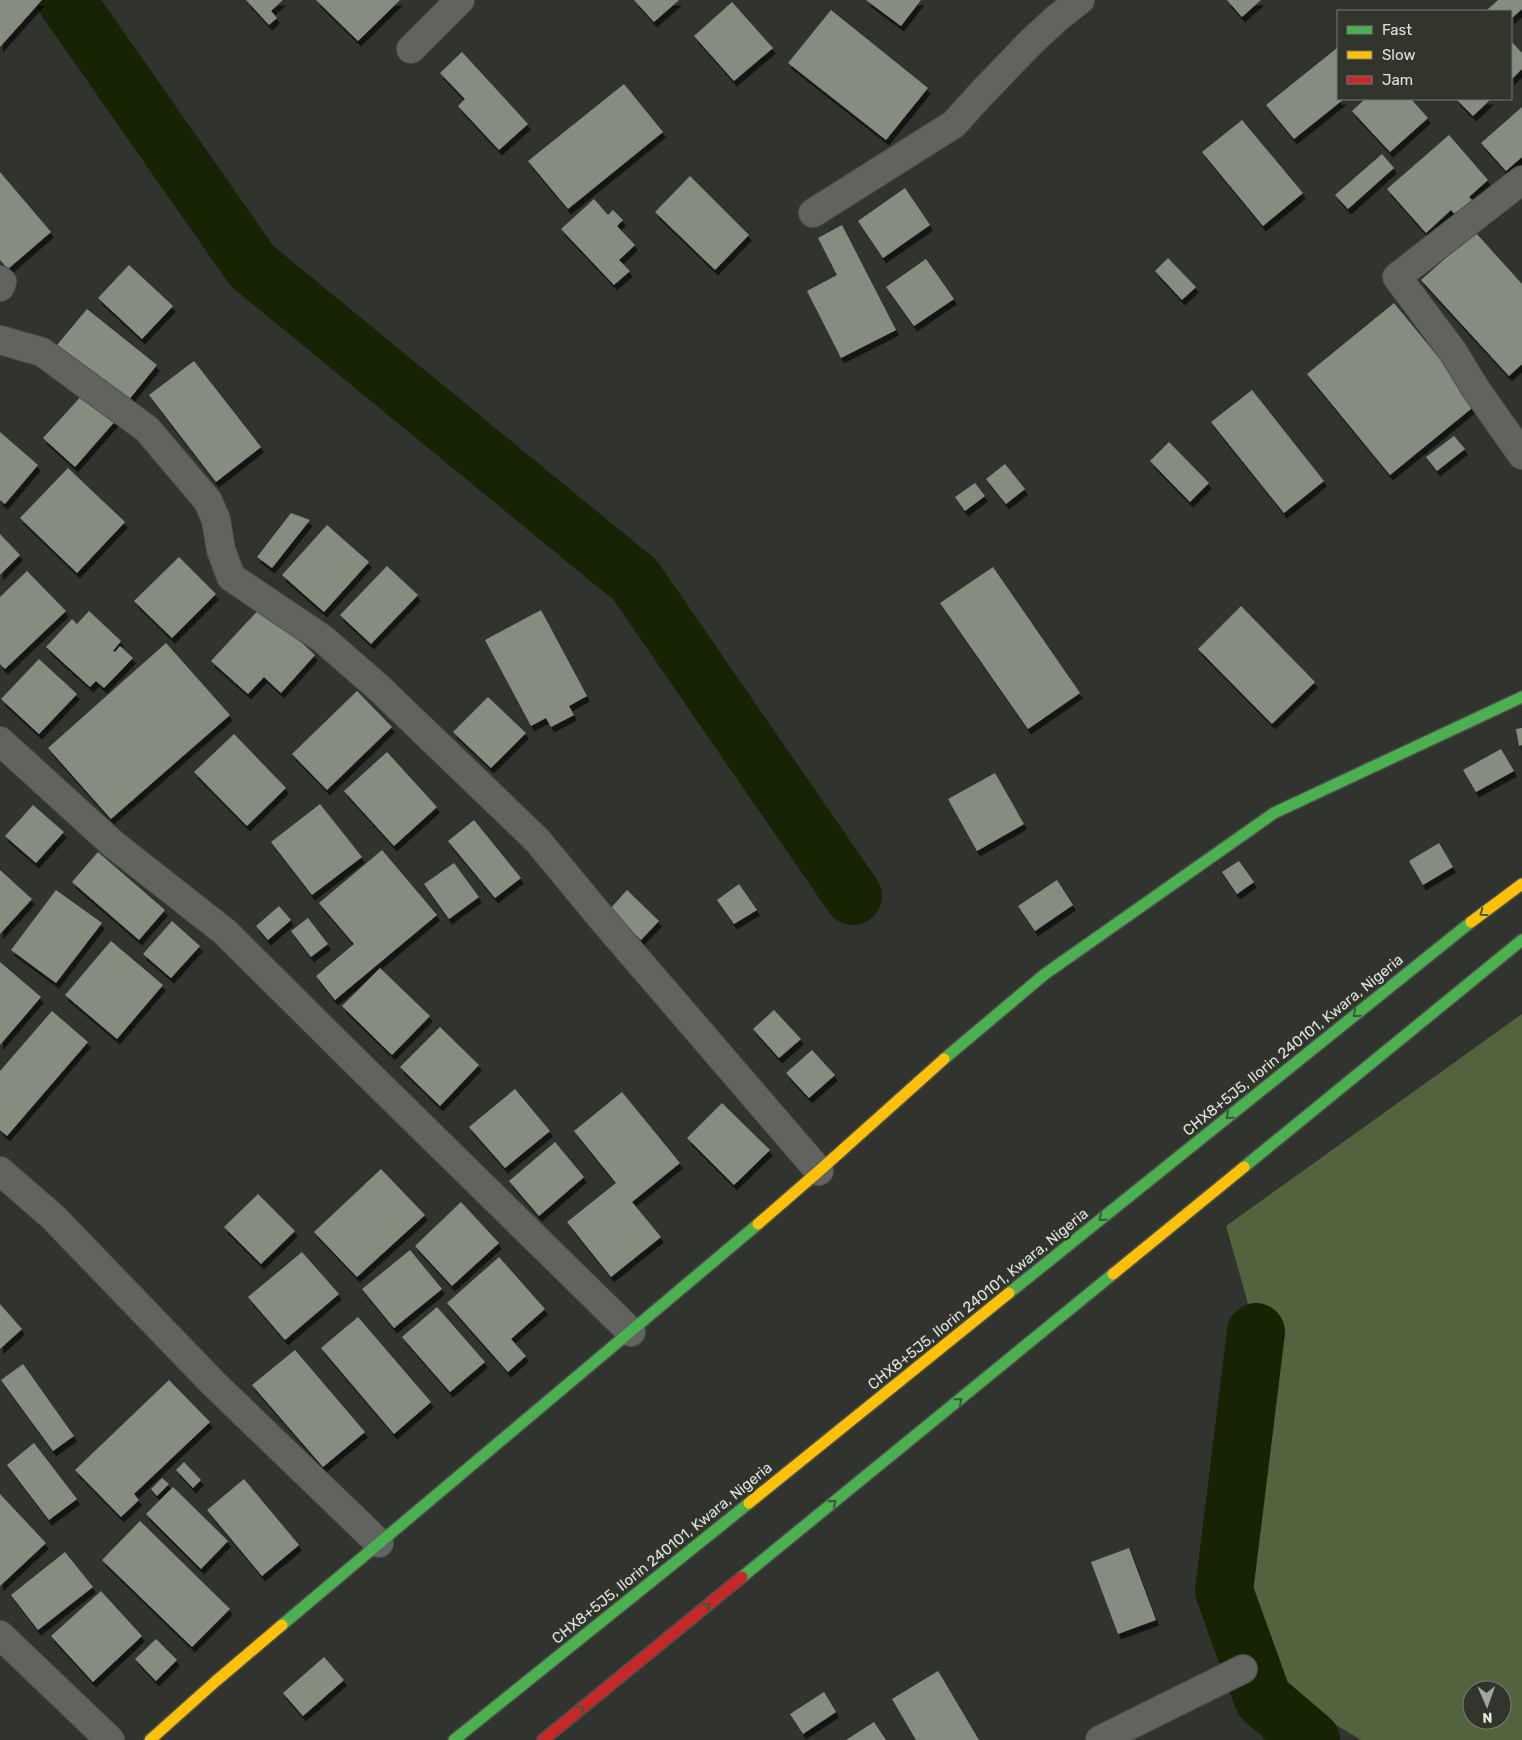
<svg xmlns="http://www.w3.org/2000/svg" width="1522" height="1740" viewBox="0 0 1522 1740" font-family="Rubik,sans-serif">
<style>
.forest{fill:#53633e;fill-rule:evenodd}
.lines{fill:none;stroke-linecap:round;stroke-linejoin:round}
.river{stroke:#162404;stroke-width:58}
.building{fill:#868c80;filter:url(#shadow)}
.street-casing{stroke:#4d4f4b;stroke-width:30}
.fast-casing{stroke:#4d4f4b;stroke-width:14}
.slow-casing{stroke:#4d4f4b;stroke-width:14}
.jam-casing{stroke:#4d4f4b;stroke-width:14}
.street{stroke:#61635e;stroke-width:28}
.fast{stroke:#4caf50;stroke-width:11}
.slow{stroke:#ffc107;stroke-width:11}
.jam{stroke:#c62828;stroke-width:11}
.oneway{stroke:#395a37}
.labels{text-anchor:middle;stroke-width:5;stroke-linejoin:round;paint-order:stroke}
.street-label{font-size:15px;fill:#e0e3de;stroke:#31352c}
</style>
<defs>
<filter id="shadow"><feDropShadow dx="3" dy="5.5" stdDeviation="0" flood-color="#0009"/></filter>
</defs>
<rect width="100%" height="100%" fill="#31332e"/>
<path class="forest" d="M1522,1014V1740H1361L1243,1669L1256,1332L1226,1226ZM1472,1690H1502V1720H1472Z"/>
<g class="lines">
<g class="river">
<path d="M66,0L252,266L635,580L853,896"/>
<path d="M1256,1332L1224,1591L1263,1699L1311,1740"/>
</g>
</g>
<g class="building">
<path d="M0,0H42L0,47Z"/>
<path d="M246,0H283L271,11L277,18L269,25Z"/>
<path d="M316,0H400L358,41Z"/>
<path d="M634,0H679L654,22Z"/>
<path d="M866,0H921L901,26Z"/>
<path d="M1227,0H1261L1242,17Z"/>
<path d="M1498,0H1522V9L1511,19V11H1488L1487,10Z"/>
<path d="M732,2L773,48L734,81L694,36Z"/>
<path d="M831,10L928,88L886,140L788,63Z"/>
<path d="M1511,41L1522,53V69L1511,80Z"/>
<path d="M1337,48L1338,50V99H1344L1294,139L1266,105Z"/>
<path d="M462,52L528,124L499,150L458,106L465,99L440,73Z"/>
<path d="M624,84L663,132L568,209L528,161Z"/>
<path d="M1365,99H1411L1428,118L1390,152L1352,111Z"/>
<path d="M1456,99H1491L1473,116Z"/>
<path d="M1522,107V157L1506,171L1481,143Z"/>
<path d="M1242,120L1303,193L1263,226L1202,152Z"/>
<path d="M1449,135L1488,180L1469,197L1475,203L1458,218L1451,210L1426,233L1387,189Z"/>
<path d="M1382,154L1394,168L1348,209L1335,195Z"/>
<path d="M0,172L51,232L8,269L0,260Z"/>
<path d="M690,176L749,235L715,270L655,212Z"/>
<path d="M905,188L930,225L883,258L858,221Z"/>
<path d="M594,199L608,215L613,210L623,220L617,226L635,245L619,260L630,271L614,285L561,229Z"/>
<path d="M842,225L896,330L841,358L807,291L837,275L818,238Z"/>
<path d="M1475,232L1522,284V364L1509,376L1421,280Z"/>
<path d="M1168,258L1196,287L1182,300L1155,271Z"/>
<path d="M926,259L954,299L914,326L886,287Z"/>
<path d="M129,265L173,306L142,339L98,298Z"/>
<path d="M1394,303L1477,404L1390,475L1307,374Z"/>
<path d="M87,309L157,365L123,407L52,351Z"/>
<path d="M194,361L261,447L216,482L149,395Z"/>
<path d="M1252,390L1324,481L1284,513L1211,422Z"/>
<path d="M86,391L117,419L75,467L43,438Z"/>
<path d="M0,432L38,465L5,504L0,500Z"/>
<path d="M1454,436L1465,449L1437,471L1426,457Z"/>
<path d="M1169,442L1209,483L1190,502L1150,461Z"/>
<path d="M1005,464L1025,489L1006,504L986,479Z"/>
<path d="M68,468L125,522L77,573L20,518Z"/>
<path d="M975,483L985,496L965,511L955,497Z"/>
<path d="M291,513L310,520L272,568L257,557Z"/>
<path d="M327,525L369,562L324,612L282,575Z"/>
<path d="M0,534L20,555L0,575Z"/>
<path d="M179,557L216,594L172,638L134,601Z"/>
<path d="M387,566L418,595L371,644L340,615Z"/>
<path d="M993,567L1080,693L1028,729L940,603Z"/>
<path d="M27,571L66,611L5,669L0,664V597Z"/>
<path d="M262,606L315,655L281,693L264,677L248,694L211,661Z"/>
<path d="M1241,606L1315,682L1272,724L1198,649Z"/>
<path d="M541,610L587,696L569,706L574,715L551,727L546,718L531,726L485,640Z"/>
<path d="M89,611L121,641L113,651L115,652L120,646L133,658L104,688L96,681L90,687L46,647L72,619L77,624Z"/>
<path d="M166,643L230,715L111,819L48,748Z"/>
<path d="M39,659L77,694L39,734L1,699Z"/>
<path d="M357,691L392,727L327,790L292,754Z"/>
<path d="M488,697L526,733L491,768L453,732Z"/>
<path d="M1522,728V745L1519,746L1516,729Z"/>
<path d="M234,734L286,788L247,826L194,772Z"/>
<path d="M1501,749L1514,771L1476,792L1463,770Z"/>
<path d="M387,752L437,807L394,846L344,791Z"/>
<path d="M995,773L1024,824L977,851L948,799Z"/>
<path d="M320,804L362,857L312,895L271,842Z"/>
<path d="M33,805L64,832L36,863L5,836Z"/>
<path d="M474,820L521,878L495,898L448,841Z"/>
<path d="M1439,843L1453,867L1423,885L1409,861Z"/>
<path d="M382,850L437,915L335,1000L316,976L354,944L319,903Z"/>
<path d="M98,852L165,910L139,940L72,882Z"/>
<path d="M1239,861L1254,882L1237,894L1222,872Z"/>
<path d="M454,863L479,897L449,919L424,884Z"/>
<path d="M0,870L32,899L0,934Z"/>
<path d="M1057,880L1073,905L1035,931L1018,906Z"/>
<path d="M739,884L757,910L734,924L717,900Z"/>
<path d="M56,890L102,923L56,983L11,950Z"/>
<path d="M627,890L659,921L641,940L609,910Z"/>
<path d="M279,906L291,920L268,940L256,926Z"/>
<path d="M308,918L328,944L311,957L291,931Z"/>
<path d="M172,921L200,946L171,978L143,954Z"/>
<path d="M111,941L163,985L117,1039L65,995Z"/>
<path d="M0,962L41,997L0,1045Z"/>
<path d="M380,968L430,1016L392,1055L342,1006Z"/>
<path d="M774,1010L801,1039L779,1058L753,1029Z"/>
<path d="M52,1011L88,1042L7,1136L0,1130V1071Z"/>
<path d="M440,1027L479,1065L440,1106L400,1067Z"/>
<path d="M812,1050L835,1075L809,1098L786,1073Z"/>
<path d="M515,1089L550,1131L505,1168L469,1127Z"/>
<path d="M622,1092L680,1163L632,1202L661,1237L611,1277L567,1222L616,1183L574,1131Z"/>
<path d="M722,1103L770,1150L734,1185L687,1138Z"/>
<path d="M555,1142L584,1177L539,1216L509,1181Z"/>
<path d="M381,1169L425,1215L357,1277L314,1232Z"/>
<path d="M258,1194L295,1231L261,1264L224,1227Z"/>
<path d="M461,1202L499,1243L452,1286L415,1246Z"/>
<path d="M410,1250L442,1289L394,1328L362,1289Z"/>
<path d="M302,1252L339,1294L285,1340L248,1297Z"/>
<path d="M499,1257L545,1309L511,1339L526,1356L508,1372L447,1303Z"/>
<path d="M0,1304L22,1329L0,1349Z"/>
<path d="M437,1307L485,1362L450,1392L402,1337Z"/>
<path d="M358,1317L431,1402L394,1434L321,1348Z"/>
<path d="M295,1350L365,1432L323,1467L252,1385Z"/>
<path d="M23,1364L74,1436L53,1451L1,1380Z"/>
<path d="M169,1380L210,1422L134,1494L139,1500L121,1517L75,1470Z"/>
<path d="M34,1443L77,1499L49,1520L7,1465Z"/>
<path d="M184,1462L201,1480L193,1488L176,1470Z"/>
<path d="M162,1478L169,1484L157,1496L151,1489Z"/>
<path d="M244,1479L299,1545L262,1576L207,1510Z"/>
<path d="M173,1487L228,1541L201,1569L146,1514Z"/>
<path d="M0,1494L46,1543L0,1586Z"/>
<path d="M140,1521L230,1609L192,1647L102,1560Z"/>
<path d="M1129,1548L1156,1620L1118,1634L1091,1562Z"/>
<path d="M65,1552L93,1587L38,1630L11,1595Z"/>
<path d="M101,1591L142,1636L93,1682L51,1636Z"/>
<path d="M156,1639L177,1660L156,1681L135,1659Z"/>
<path d="M324,1657L344,1680L303,1716L283,1693Z"/>
<path d="M938,1671L979,1740H916L892,1699Z"/>
<path d="M824,1692L836,1712L803,1734L790,1714Z"/>
<path d="M874,1722L886,1740H846Z"/>
</g>
<g class="lines">
<defs>
<g id="street">
<path d="M411,49L460,0"/>
<path d="M1522,180L1397,277L1453,352L1475,388L1522,455"/>
<path d="M813,213L954,124L981,94L1031,42L1057,18L1080,0"/>
<path d="M0,280L2,282L0,287"/>
<path d="M0,340L42,352L147,429L208,501L216,520L221,550L231,577L323,639L380,689L537,840L604,921L819,1171"/>
<path d="M0,741L113,844L225,932L360,1066L631,1332"/>
<path d="M0,1171L53,1217L213,1383L379,1543"/>
<path d="M0,1635L110,1740"/>
<path d="M1100,1740L1243,1669"/>
</g>
<g id="fast">
<path d="M944,1059L1045,974L1274,813L1522,697"/>
<path d="M1244,1167L1522,940"/>
<path d="M1009,1293L1471,922"/>
<path d="M742,1577L1113,1274"/>
<path d="M282,1625L758,1224"/>
<path d="M454,1740L749,1503"/>
</g>
<g id="slow">
<path d="M1471,922L1522,884"/>
<path d="M758,1224L819,1171L944,1059"/>
<path d="M1113,1274L1244,1167"/>
<path d="M749,1503L1009,1293"/>
<path d="M150,1740L216,1681L282,1625"/>
</g>
<path id="jam" d="M543,1740L742,1577"/>
</defs>
<use href="#street" class="street-casing"/>
<use href="#fast" class="fast-casing"/>
<use href="#slow" class="slow-casing"/>
<use href="#jam" class="jam-casing"/>
<use href="#street" class="street"/>
<use href="#fast" class="fast"/>
<use href="#slow" class="slow"/>
<use href="#jam" class="jam"/>
</g>
<defs><path id="oneway-chevron" d="M-2-3.5L2.5 0L-2 3.5" fill="none" stroke-width="1.6" stroke-linecap="round" stroke-linejoin="round" transform="scale(1.25)"/></defs>
<g class="oneway">
<use href="#oneway-chevron" transform="translate(1483 913) rotate(144)"/>
<use href="#oneway-chevron" transform="translate(1356 1014) rotate(141)"/>
<use href="#oneway-chevron" transform="translate(1229 1116) rotate(141)"/>
<use href="#oneway-chevron" transform="translate(1102 1218) rotate(141)"/>
<use href="#oneway-chevron" transform="translate(959 1401) rotate(-39)"/>
<use href="#oneway-chevron" transform="translate(833 1503) rotate(-39)"/>
<use href="#oneway-chevron" transform="translate(707 1606) rotate(-39)"/>
<use href="#oneway-chevron" transform="translate(581 1709) rotate(-39)"/>
</g>
<g class="labels">
<g class="street-label">
<text transform="translate(1293 1045) rotate(-39)" y="5">CHX8+5J5, Ilorin 240101, Kwara, Nigeria</text>
<text transform="translate(978 1299) rotate(-39)" y="5">CHX8+5J5, Ilorin 240101, Kwara, Nigeria</text>
<text transform="translate(662 1553) rotate(-39)" y="5">CHX8+5J5, Ilorin 240101, Kwara, Nigeria</text>
</g>
</g>
<rect x="1337" y="10" width="175" height="90" fill="#31352c" stroke="#777b73"/>
<rect x="1347" y="26" width="25" height="8" fill="#4caf50" stroke="#777b73"/>
<text x="1382" y="35" font-size="15" fill="#e0e3de">Fast</text>
<rect x="1347" y="51" width="25" height="8" fill="#ffc107" stroke="#777b73"/>
<text x="1382" y="60" font-size="15" fill="#e0e3de">Slow</text>
<rect x="1347" y="76" width="25" height="8" fill="#c62828" stroke="#777b73"/>
<text x="1382" y="85" font-size="15" fill="#e0e3de">Jam</text>
<g transform="translate(1487 1705) rotate(178)"><circle r="24" fill="#31352c" stroke="#777b73"/>
<path d="M0-4L9 19L0 12L-9 19Z" fill="#a3a5a0"/>
<text y="-8" font-size="14" font-weight="bold" text-anchor="middle" fill="#e0e3de">N</text>
</g>
</svg>
